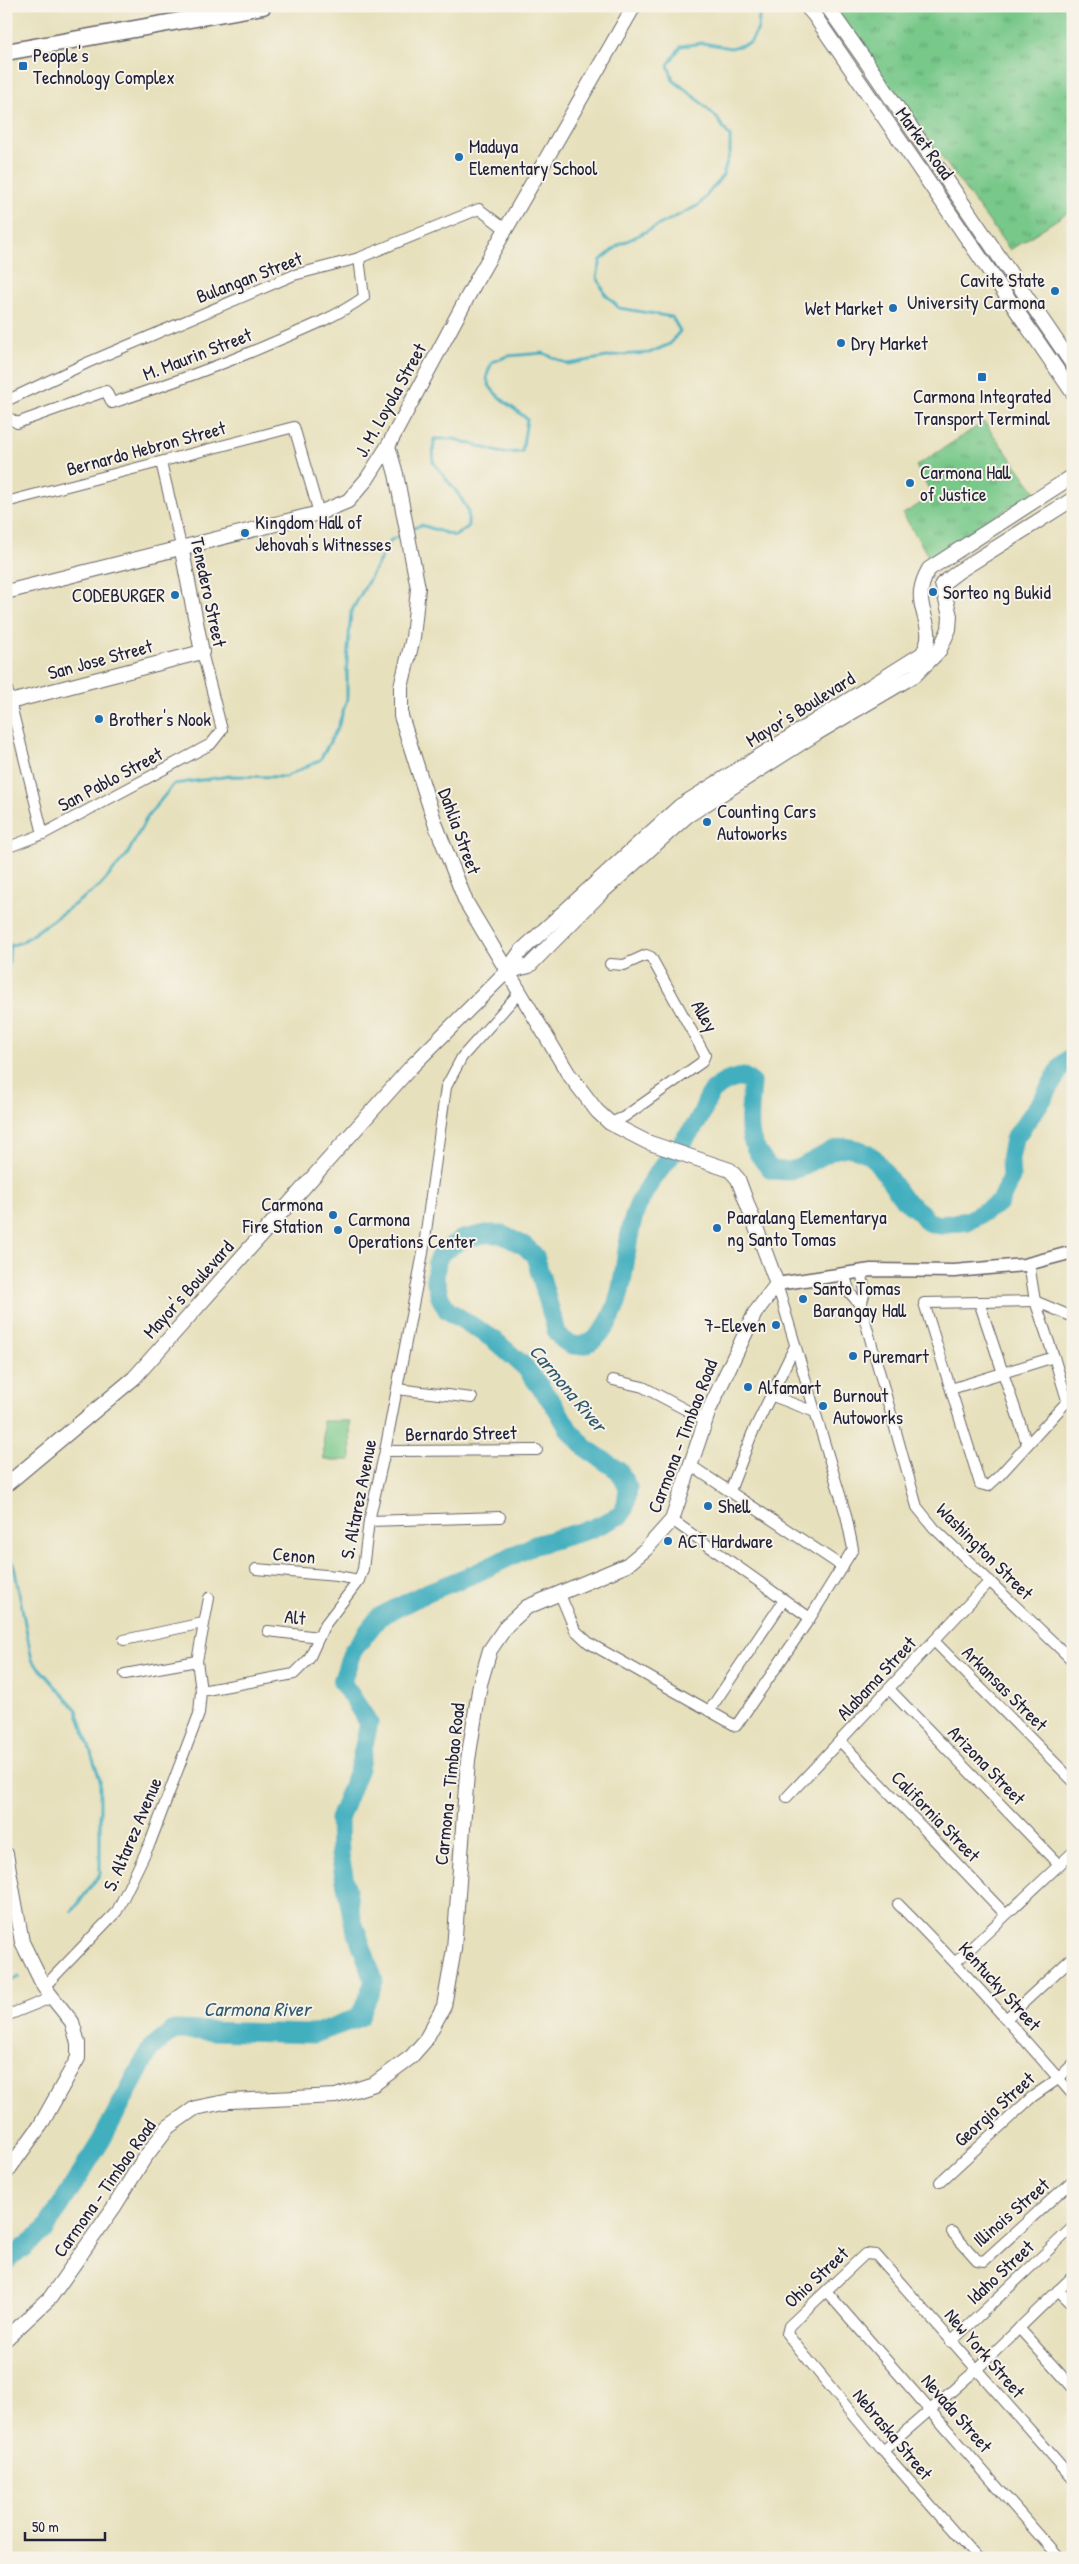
<svg xmlns="http://www.w3.org/2000/svg" width="1079" height="2564" viewBox="0 0 1079 2564" font-family="'Patrick Hand',sans-serif">
<style>
.grass{fill:url(#grass-tufts);stroke:#4c7562}
.green{fill:#77c889;stroke:#4c7562}
.lines{fill:none;stroke-linecap:round;stroke-linejoin:round}
.stream{stroke:#42afbf;stroke-width:3}
.river{stroke:#42afbf;stroke-width:19}
.minor-casing{stroke:#676468;stroke-width:12}
.tertiary-casing{stroke:#676468;stroke-width:15}
.secondary-casing{stroke:#676468;stroke-width:16}
.trunk-casing{stroke:#676468;stroke-width:19}
.minor{stroke:#fff;stroke-width:10}
.tertiary{stroke:#fff;stroke-width:12}
.secondary{stroke:#fff;stroke-width:14}
.trunk{stroke:#fff;stroke-width:16}
.poi-dot{fill:#1f6fb2;stroke:#f7f3e8;stroke-width:2}
.labels{text-anchor:middle;stroke-width:4;stroke-linejoin:round;paint-order:stroke}
.poi-label{font-size:19px;fill:#22223b;stroke:#f7f3e8;text-anchor:start}
.street-label{font-size:19px;fill:#22223b;stroke:#f7f3e8}
.water-label{font-size:20px;font-style:italic;fill:#2f5a70;stroke:#f7f3e8}
</style>
<defs>
<pattern id="grass-tufts" width="24" height="20" patternUnits="userSpaceOnUse" patternTransform="scale(1.25)"><rect width="24" height="20" fill="#77c889"/><path d="M3 7l-1-3M5 7V3M7 7l1-3M15 17l-1-3M17 17v-4M19 17l1-3" fill="none" stroke="#61a271"/></pattern>
</defs>
<rect width="100%" height="100%" fill="#f7f3e8"/>
<filter id="ink" filterUnits="userSpaceOnUse"><feTurbulence type="fractalNoise" baseFrequency=".02" numOctaves="2"/><feDisplacementMap in="SourceGraphic" scale="10" xChannelSelector="R" yChannelSelector="G"/><feConvolveMatrix kernelMatrix="1 2 1 2 8 2 1 2 1" color-interpolation-filters="sRGB"/></filter>
<filter id="wash" filterUnits="userSpaceOnUse"><feTurbulence type="fractalNoise" baseFrequency=".0096" numOctaves="4" result="noise"/><feDisplacementMap in="SourceGraphic" scale="20" xChannelSelector="R" yChannelSelector="G"/><feGaussianBlur stdDeviation="1.12" result="paint"/><feColorMatrix in="noise" values="0 0 0 0 0 0 0 0 0 0 0 0 0 0 0 0 0 1.4 0 .05"/><feComposite in="paint" operator="in"/></filter>
<g filter="url(#wash)">
<rect width="100%" height="100%" fill="#e7e0bc"/>
<g class="grass">
<path d="M830,6H1073V209L1010,250Z"/>
<path d="M984,422L1035,491L930,559L903,514L933,496L916,466Z"/>
</g>
<path class="green" d="M323,1421H350L351,1460H324Z"/>
<g class="lines">
<g class="stream">
<path d="M410,530L421,525L455,536L468,527V510L459,495L433,462L434,439H454L502,453L522,452L527,419C515,408 487,393 487,377C487,372 491,366 492,362L508,356L543,353L568,364L618,355L649,353L670,344L680,331L672,317L619,308L605,294L597,277L601,260L619,245L699,205L723,175L730,152V137L716,117L695,97L673,80L668,65L681,46L703,43L731,48L750,43L758,29L760,6"/>
<path d="M6,947L22,942L100,886L127,855L147,817L174,784L230,776L285,777L320,760L338,727L347,699V661L351,612L391,540L403,534"/>
<path d="M6,994L10,946"/>
<path d="M6,1552L14,1566L32,1660L77,1710L100,1780V1874L72,1912"/>
<path d="M6,1982L19,1977"/>
</g>
<path class="river" d="M6,2262L45,2230L101,2141L151,2048L174,2030L314,2034L360,2017L374,1981L353,1922L340,1855L339,1819L359,1768L369,1723L342,1682L352,1652L379,1617L428,1592L474,1574L535,1545L591,1529L621,1515L626,1504L628,1488L619,1471L587,1449L569,1430L557,1409L525,1367L493,1339L447,1310L440,1297L435,1279L437,1261L442,1252L462,1239L486,1234H501L525,1246L535,1256L557,1333C574,1356 595,1344 608,1323C627,1291 623,1251 634,1216C645,1180 677,1152 698,1121C704,1112 705,1099 713,1091C721,1083 733,1078 744,1077L752,1083C750,1121 742,1141 772,1170L787,1171L800,1168L833,1150L846,1147L860,1150L874,1158L904,1200L920,1212L928,1222L940,1225L968,1221L999,1203L1011,1178L1010,1159L1014,1139L1043,1099L1062,1065L1073,1055"/>
</g>
</g>
<g filter="url(#ink)">
<g class="lines">
<defs>
<g id="minor">
<path d="M6,401L89,362L294,275L359,258L479,209L505,229"/>
<path d="M6,416L17,423L106,391L112,403C169,384 225,364 279,340C308,328 339,315 364,297L359,258"/>
<path d="M161,462L181,546"/>
<path d="M6,502L294,427L319,513"/>
<path d="M6,685L43,834"/>
<path d="M6,848L43,834L211,744L222,730L202,652"/>
<path d="M610,964L624,965L646,955L651,957L705,1055L702,1062L624,1117L610,1123"/>
<path d="M1029,1264L1035,1301L924,1303L980,1484L988,1486L998,1477L1073,1395"/>
<path d="M844,1273L850,1293L861,1306L917,1507L934,1528L1073,1661"/>
<path d="M1035,1301L1073,1317"/>
<path d="M979,1302L1027,1444"/>
<path d="M861,1306L865,1291L861,1271"/>
<path d="M1054,1357L1067,1400"/>
<path d="M613,1380L643,1387L705,1420"/>
<path d="M397,1389L472,1398"/>
<path d="M951,1389L1054,1357L1035,1301"/>
<path d="M770,1395L815,1412"/>
<path d="M385,1451L537,1450"/>
<path d="M690,1465L843,1567"/>
<path d="M730,1491L752,1434L794,1348"/>
<path d="M672,1520L810,1618"/>
<path d="M369,1521L500,1517"/>
<path d="M256,1569L337,1576L359,1580"/>
<path d="M559,1592L575,1630L589,1643L736,1726L810,1618L853,1549L846,1515L777,1284"/>
<path d="M268,1631L319,1637"/>
<path d="M124,1640L203,1623"/>
<path d="M934,1641L1073,1781"/>
<path d="M125,1674L197,1661"/>
<path d="M890,1690L1059,1865"/>
<path d="M201,1691L197,1661L209,1598"/>
<path d="M709,1711L784,1600"/>
<path d="M841,1742L1005,1914"/>
<path d="M787,1797L990,1581"/>
<path d="M898,1904C960,1966 1016,2030 1073,2095"/>
<path d="M956,1962L1073,1852"/>
<path d="M44,1987L117,1911L150,1843L199,1714L201,1691L294,1674L309,1659L324,1626L359,1580L363,1569L369,1521L385,1451L423,1253L446,1087L462,1057L519,993"/>
<path d="M6,2016L53,1997"/>
<path d="M1007,2018L1073,1957"/>
<path d="M940,2182L1032,2097L1058,2079L1073,2064"/>
<path d="M952,2232L977,2260L984,2261L1073,2180"/>
<path d="M1058,2290L1073,2305"/>
<path d="M827,2292L1059,2558"/>
<path d="M1019,2328L1073,2388"/>
<path d="M951,2342L1073,2227"/>
<path d="M883,2451L976,2370L1073,2276"/>
<path d="M977,2558L883,2451L787,2334L789,2326L865,2254L876,2255L1073,2479"/>
</g>
<path id="tertiary" d="M777,1284L871,1270L954,1271L1024,1265L1073,1252"/>
<g id="secondary">
<path d="M806,6L814,15L1073,393"/>
<path d="M827,6L865,60L1073,365"/>
<path d="M6,592L319,513L348,501L367,479L388,446L476,281L634,6"/>
<path d="M6,703L202,652L181,546"/>
<path d="M506,972L529,966L600,894L687,816L817,733L915,675L939,651L949,629L950,616L942,584L959,571L1073,499"/>
<path d="M6,1485L134,1378L411,1067L506,972L521,951L680,806L922,654C938,631 918,614 921,591C922,583 925,576 929,569L1073,476"/>
<path d="M6,1854L22,1942L44,1987L72,2022L78,2043V2058L40,2126L6,2173"/>
<path d="M6,2339L50,2298L114,2207L143,2160L168,2127L195,2108L230,2101L336,2096L374,2084L411,2057L425,2041L444,2006L454,1949L468,1760L480,1684L490,1650L507,1625L527,1607L627,1565L646,1549L672,1520L709,1410L755,1313L777,1284L738,1179L730,1170L647,1142L610,1123L597,1111L568,1073L466,902L435,823L401,716V687L413,638L418,588L396,474L388,446"/>
</g>
<path id="trunk" d="M6,52L263,6"/>
</defs>
<use href="#minor" class="minor-casing"/>
<use href="#tertiary" class="tertiary-casing"/>
<use href="#secondary" class="secondary-casing"/>
<use href="#trunk" class="trunk-casing"/>
<use href="#minor" class="minor"/>
<use href="#tertiary" class="tertiary"/>
<use href="#secondary" class="secondary"/>
<use href="#trunk" class="trunk"/>
</g>
</g>
<g class="poi-dot">
<rect x="18" y="61" width="10" height="10" rx="2.5"/>
<circle cx="459" cy="157" r="5"/>
<circle cx="1055" cy="291" r="5"/>
<circle cx="893" cy="308" r="5"/>
<circle cx="841" cy="343" r="5"/>
<rect x="977" y="372" width="10" height="10" rx="2.5"/>
<circle cx="910" cy="483" r="5"/>
<circle cx="245" cy="533" r="5"/>
<circle cx="933" cy="592" r="5"/>
<circle cx="175" cy="595" r="5"/>
<circle cx="99" cy="719" r="5"/>
<circle cx="707" cy="822" r="5"/>
<circle cx="333" cy="1215" r="5"/>
<circle cx="717" cy="1228" r="5"/>
<circle cx="338" cy="1230" r="5"/>
<circle cx="803" cy="1299" r="5"/>
<circle cx="776" cy="1325" r="5"/>
<circle cx="853" cy="1356" r="5"/>
<circle cx="748" cy="1387" r="5"/>
<circle cx="823" cy="1406" r="5"/>
<circle cx="708" cy="1506" r="5"/>
<circle cx="668" cy="1541" r="5"/>
</g>
<g class="labels">
<g class="poi-label">
<text x="33" y="62">People's<tspan x="33" dy="22">Technology Complex</tspan></text>
<text x="469" y="153">Maduya<tspan x="469" dy="22">Elementary School</tspan></text>
<text x="1045" y="287" text-anchor="end">Cavite State<tspan x="1045" dy="22">University Carmona</tspan></text>
<text x="883" y="315" text-anchor="end">Wet Market</text>
<text x="851" y="350">Dry Market</text>
<text x="982" y="403" text-anchor="middle">Carmona Integrated<tspan x="982" dy="22">Transport Terminal</tspan></text>
<text x="920" y="479">Carmona Hall<tspan x="920" dy="22">of Justice</tspan></text>
<text x="255" y="529">Kingdom Hall of<tspan x="255" dy="22">Jehovah's Witnesses</tspan></text>
<text x="943" y="599">Sorteo ng Bukid</text>
<text x="165" y="602" text-anchor="end">CODEBURGER</text>
<text x="109" y="726">Brother's Nook</text>
<text x="717" y="818">Counting Cars<tspan x="717" dy="22">Autoworks</tspan></text>
<text x="323" y="1211" text-anchor="end">Carmona<tspan x="323" dy="22">Fire Station</tspan></text>
<text x="727" y="1224">Paaralang Elementarya<tspan x="727" dy="22">ng Santo Tomas</tspan></text>
<text x="348" y="1226">Carmona<tspan x="348" dy="22">Operations Center</tspan></text>
<text x="813" y="1295">Santo Tomas<tspan x="813" dy="22">Barangay Hall</tspan></text>
<text x="766" y="1332" text-anchor="end">7-Eleven</text>
<text x="863" y="1363">Puremart</text>
<text x="758" y="1394">Alfamart</text>
<text x="833" y="1402">Burnout<tspan x="833" dy="22">Autoworks</tspan></text>
<text x="718" y="1513">Shell</text>
<text x="678" y="1548">ACT Hardware</text>
</g>
<g class="street-label">
<text transform="translate(925 143) rotate(54)" y="7">Market Road</text>
<text transform="translate(249 277) rotate(-21)" y="7">Bulangan Street</text>
<text transform="translate(197 354) rotate(-21)" y="7">M. Maurin Street</text>
<text transform="translate(390 400) rotate(-61)" y="7">J. M. Loyola Street</text>
<text transform="translate(146 448) rotate(-15)" y="7">Bernardo Hebron Street</text>
<text transform="translate(209 592) rotate(78)" y="7">Tenedero Street</text>
<text transform="translate(100 659) rotate(-15)" y="7">San Jose Street</text>
<text transform="translate(800 709) rotate(-32)" y="7">Mayor's Boulevard</text>
<text transform="translate(110 779) rotate(-28)" y="7">San Pablo Street</text>
<text transform="translate(460 831) rotate(70)" y="7">Dahlia Street</text>
<text transform="translate(705 1016) rotate(60)" y="7">Alley</text>
<text transform="translate(188 1289) rotate(-48)" y="7">Mayor's Boulevard</text>
<text transform="translate(461 1433) rotate(-1)" y="7">Bernardo Street</text>
<text transform="translate(682 1436) rotate(-69)" y="7">Carmona - Timbao Road</text>
<text transform="translate(358 1499) rotate(-79)" y="7">S. Altarez Avenue</text>
<text transform="translate(985 1551) rotate(45)" y="7">Washington Street</text>
<text transform="translate(294 1555) rotate(5)" y="7">Cenon</text>
<text transform="translate(295 1617) rotate(6)" y="7">Alt</text>
<text transform="translate(876 1678) rotate(-47)" y="7">Alabama Street</text>
<text transform="translate(1005 1688) rotate(45)" y="7">Arkansas Street</text>
<text transform="translate(987 1765) rotate(46)" y="7">Arizona Street</text>
<text transform="translate(449 1784) rotate(-84)" y="7">Carmona - Timbao Road</text>
<text transform="translate(936 1816) rotate(46)" y="7">California Street</text>
<text transform="translate(132 1834) rotate(-67)" y="7">S. Altarez Avenue</text>
<text transform="translate(1000 1986) rotate(48)" y="7">Kentucky Street</text>
<text transform="translate(994 2109) rotate(-42)" y="7">Georgia Street</text>
<text transform="translate(104 2188) rotate(-55)" y="7">Carmona - Timbao Road</text>
<text transform="translate(1011 2212) rotate(-41)" y="7">Illinois Street</text>
<text transform="translate(1000 2272) rotate(-43)" y="7">Idaho Street</text>
<text transform="translate(816 2277) rotate(-43)" y="7">Ohio Street</text>
<text transform="translate(985 2353) rotate(49)" y="7">New York Street</text>
<text transform="translate(957 2413) rotate(49)" y="7">Nevada Street</text>
<text transform="translate(893 2434) rotate(50)" y="7">Nebraska Street</text>
</g>
<g class="water-label">
<text transform="translate(568 1388) rotate(50)" y="7">Carmona River</text>
<text x="257" y="2016">Carmona River</text>
</g>
</g>
<rect width="1079" height="2564" fill="none" stroke="#f7f3e8" stroke-width="25"/>
<path d="M25 2532v8h80v-8" fill="none" stroke="#22223b" stroke-width="2.5"/>
<text x="32" y="2532" font-size="15" fill="#22223b" stroke="#f7f3e8" stroke-width="4" paint-order="stroke">50 m</text>
</svg>
